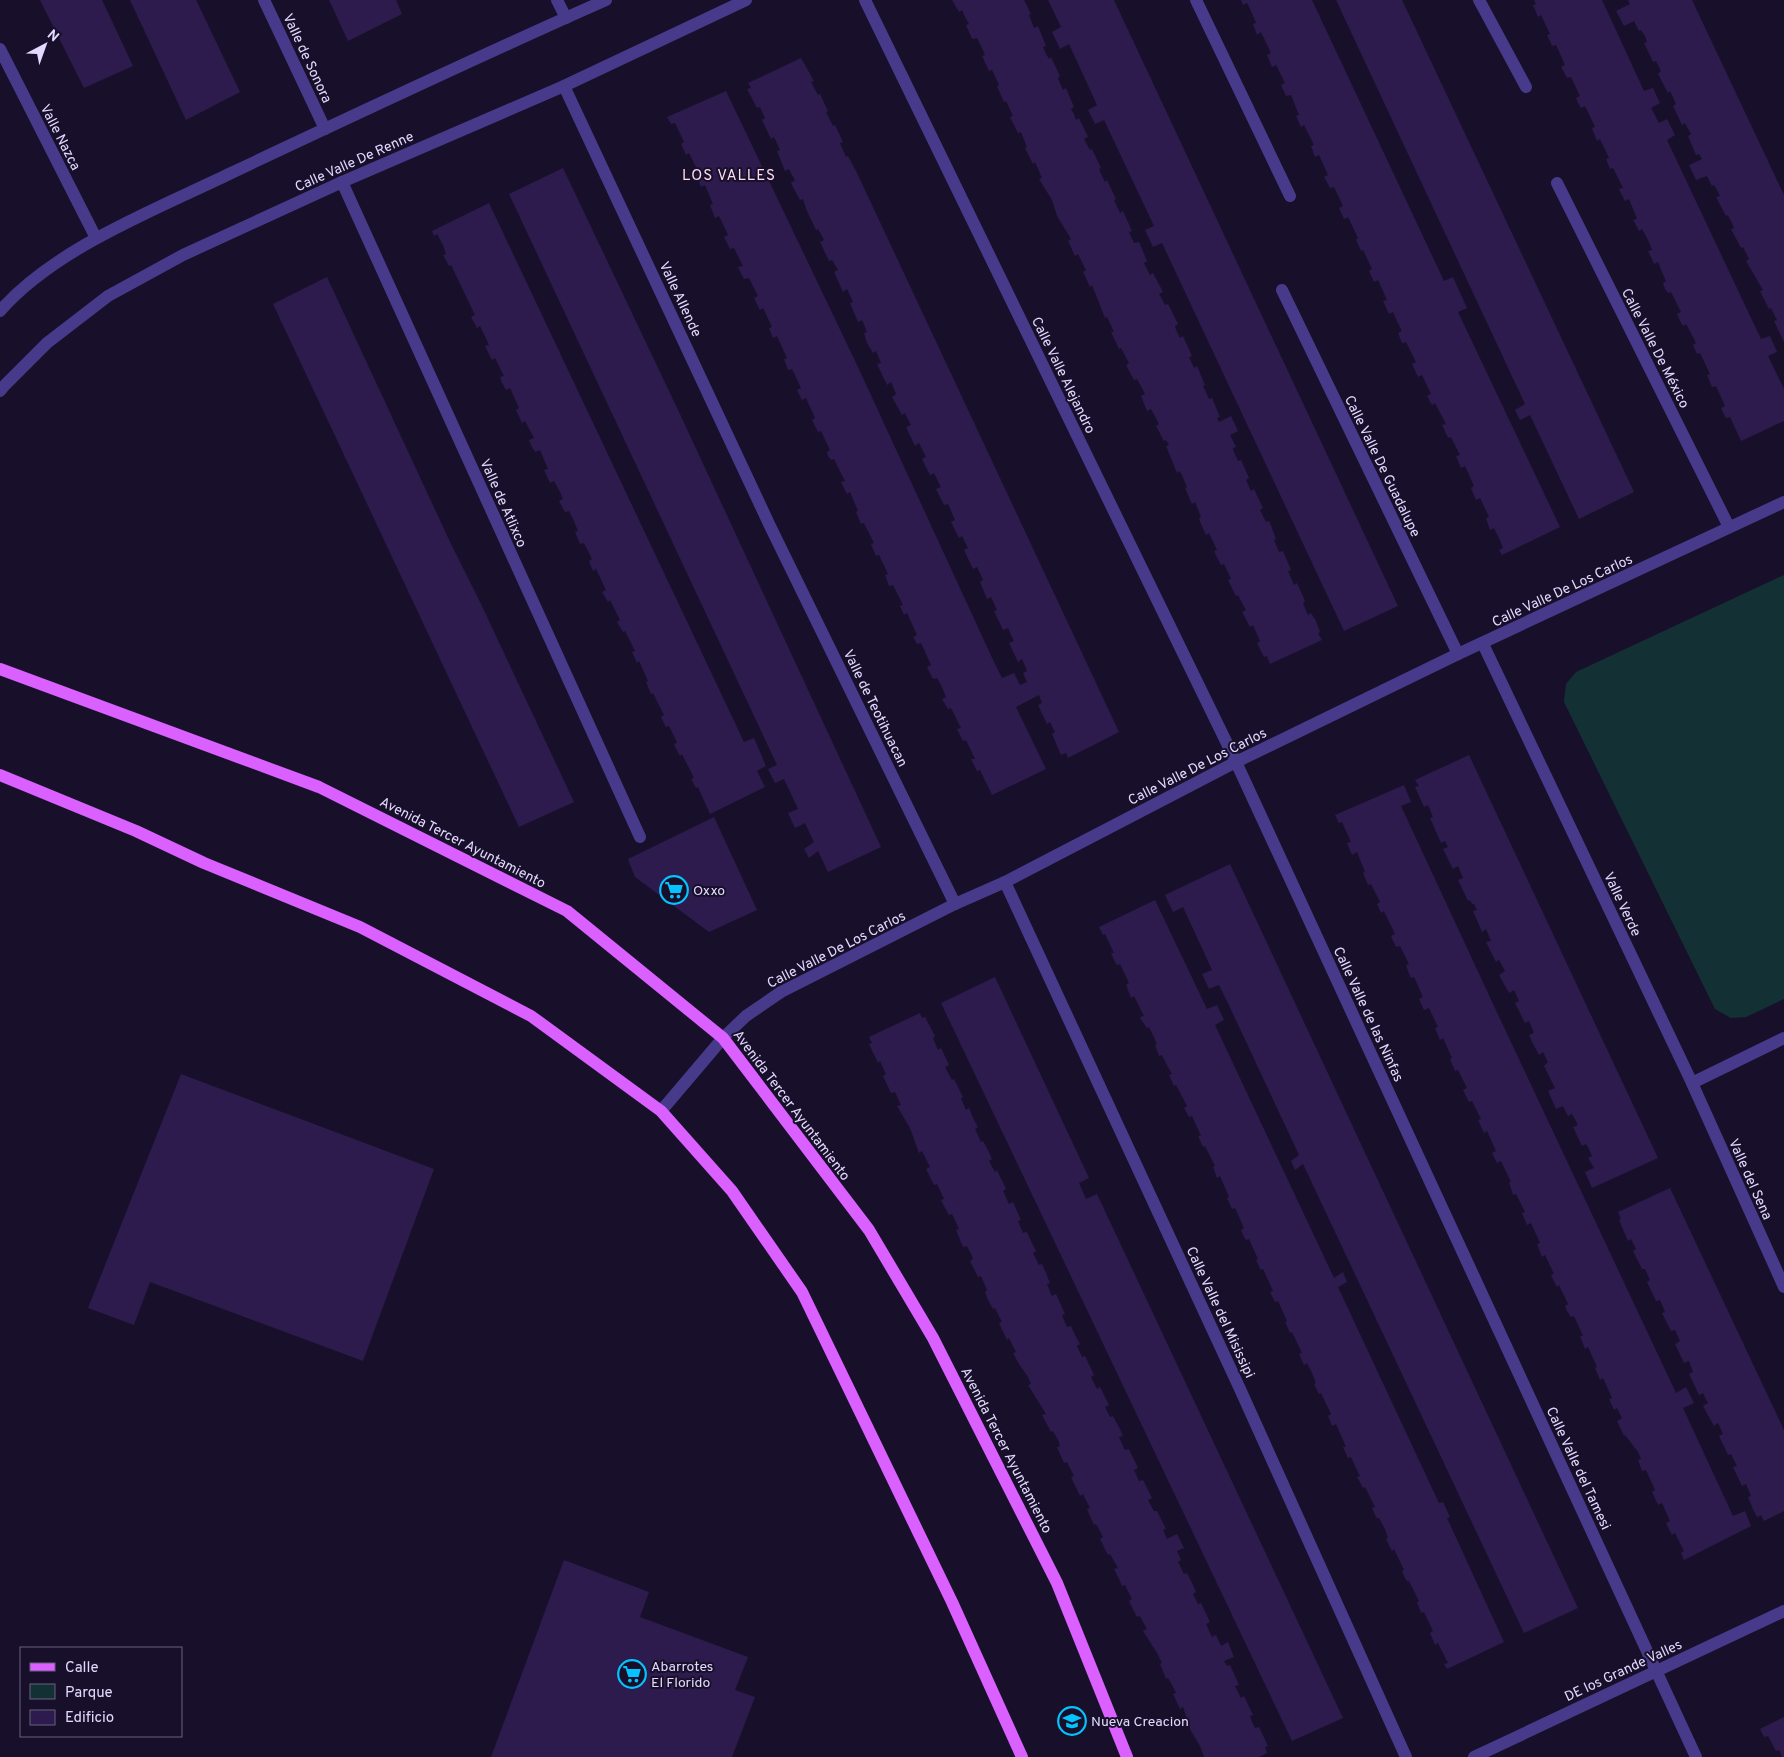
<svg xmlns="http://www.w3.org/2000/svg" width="1784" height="1757" viewBox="0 0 1784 1757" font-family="Overpass,sans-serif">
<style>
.green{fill:#133135}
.building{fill:#2c1b4c}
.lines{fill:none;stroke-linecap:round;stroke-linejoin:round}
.minor{stroke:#483a8b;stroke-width:12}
.major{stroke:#da60ff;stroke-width:12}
.labels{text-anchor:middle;stroke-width:4;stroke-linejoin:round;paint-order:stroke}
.street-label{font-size:14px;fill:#e3d9ff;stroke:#18102a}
.poi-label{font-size:14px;fill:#e3d9ff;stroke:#18102a;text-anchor:start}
.neighbourhood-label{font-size:15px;letter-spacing:1px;fill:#ffdbed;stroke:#18102a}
</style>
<rect width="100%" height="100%" fill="#18102a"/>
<path class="green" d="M1784,575V999L1746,1017L1731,1018L1715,1009L1564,702L1566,684L1576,672Z"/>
<g class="building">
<path d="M40,0H102L133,66L84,88Z"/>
<path d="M130,0H196L240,92L186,120Z"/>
<path d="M329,0H396L402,14L348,41Z"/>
<path d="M952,0H1024L1031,14L1029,15L1034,28L1038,26L1046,46L1043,47L1046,54L1049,59L1051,57L1060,76L1058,78L1059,81L1063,90L1066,88L1074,107L1071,109L1074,114L1076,120L1079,118L1088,137L1084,139L1090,150L1092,149L1101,168L1099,169L1102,176L1105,182L1107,180L1116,199L1114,200L1120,213L1123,211L1132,231L1129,232L1134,243L1139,242L1147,261L1144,263L1150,275L1153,273L1163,292L1159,294L1162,299L1165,305L1168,304L1178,324L1175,326L1176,330L1180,338L1183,336L1192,356L1189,357L1194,368L1197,366L1205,385L1203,386L1209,399L1212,398L1220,417L1217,418L1219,422L1231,416L1238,431L1230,435L1236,447L1233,448V450L1238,461L1241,460L1249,478L1246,480L1251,491L1254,489L1263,508L1260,510L1266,522L1269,521L1272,528L1276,539L1274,540L1279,552L1283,551L1291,570L1288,571L1294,585L1297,583L1305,601L1303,603L1308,615L1311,613L1316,621L1320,632L1318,633L1322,640L1270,664L1267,656L1264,657L1257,643L1260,641L1253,625L1250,627L1242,612L1246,610L1241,601L1238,595L1236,596L1228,580L1231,579L1224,564L1221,565L1214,551L1217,550L1209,533L1206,535L1201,524L1199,518L1201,517L1195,502L1192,504L1185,488L1187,487L1180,471L1177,473L1166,446L1169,445L1166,440L1164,441L1156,426L1159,424L1151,409L1147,411L1141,396L1145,394L1137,379L1134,380L1126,365L1129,363L1121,348L1119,349L1111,332H1114L1107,317L1105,318L1092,285L1090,287L1086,278L1083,272L1086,270L1078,254L1075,256L1068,241L1071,239L1057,216L1052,200L1039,179L1042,178L1035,162L1033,164L1025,148L1027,147L1021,132L1018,133L1010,117L1013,116L1006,101L1004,102L1000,93L997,86L999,85L992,70L989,71L982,56L985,55L980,44L977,38L972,39L966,25L969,24L965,17L962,10L959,12Z"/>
<path d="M1048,0H1114L1398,606L1344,631L1162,243L1153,247L1145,230L1154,226L1104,120L1095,124L1088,110L1097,105L1069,44L1060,49L1052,32L1061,27Z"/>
<path d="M1241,0H1312L1444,281L1453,277L1467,308L1458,312L1560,527L1502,555L1499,550L1503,548L1499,538L1494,528L1490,530L1486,518L1489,517L1480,498L1476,500L1471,488L1474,486L1465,466L1461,468L1456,456L1460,455L1451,437L1448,438L1442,425L1446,424L1435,403L1432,405L1427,396L1431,394L1422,375L1418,377L1412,364L1416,362L1406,342L1402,343L1398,333L1402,331L1397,321L1393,312L1389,314L1383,301L1387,300L1378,280L1374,282L1369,271L1372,269L1363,250L1361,251L1356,240L1358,238L1348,217L1344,219L1339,208L1343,206L1334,187L1330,188L1327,182L1324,177L1328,175L1319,155L1315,157L1311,146L1314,145L1304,125L1301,127L1296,116L1299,115L1291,95L1286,96L1281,85L1285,83L1276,65L1272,67L1267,55L1271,53L1261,32L1257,35L1253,24L1256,23L1251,11L1247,3L1243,5Z"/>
<path d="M1336,0H1402L1634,492L1579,519L1530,415L1520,420L1515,410L1525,404Z"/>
<path d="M1534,0H1602L1644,91L1653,88L1660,103L1651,108L1659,123L1667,119L1675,135L1667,140L1761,339L1770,336L1777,352L1768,356L1784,389V421L1741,441L1730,417L1726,418L1721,408L1725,406L1716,386L1712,387L1707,375L1710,374L1700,353L1697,354L1693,345L1696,343L1691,333L1686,324L1683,326L1680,321L1677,314L1681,312L1671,292L1668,293L1665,289L1663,283L1666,281L1662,272L1658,262L1654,264L1651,257L1648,251L1652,250L1648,240L1642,229L1639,231L1637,227L1633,220L1637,219L1629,199L1625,201L1619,189L1623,188L1613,168L1610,169L1606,159L1609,158L1600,139L1597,141L1592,128L1595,127L1585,106L1581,108L1578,103L1576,98L1580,96L1571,77L1567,78L1564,72L1561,67L1565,65L1556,45L1552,46L1547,35L1550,34L1541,15L1538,17L1533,5L1536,4Z"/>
<path d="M1628,0H1692L1784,195V342L1774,321L1777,320L1771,308L1769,309L1760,291L1763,290L1746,261L1749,259L1743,247L1741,248L1731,229L1734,228L1731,221L1728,215L1726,216L1716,197L1720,196L1717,190L1714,185L1712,186L1707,176L1696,180L1689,165L1702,159L1699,154L1696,155L1688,136L1691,134L1687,127L1685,123L1682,125L1673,106L1676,104L1670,91L1668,93L1658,74L1661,71L1656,61L1653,62L1649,53L1644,43L1647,42L1645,36L1641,30L1639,31L1634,21L1624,26L1616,11L1630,4Z"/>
<path d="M801,58L814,81L811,82L818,95L820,94L828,111L826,112L833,126L835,125L843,142L840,143L846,157L848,156L857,173L1119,732L1068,758L1066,753L1061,755L1052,734L1055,732L1050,722L1047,724L1038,705L1042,703L1039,695L1016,707L1046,769L992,795L980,770L977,771L971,759H975L966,740L963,741L957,729L961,728L951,708L948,709L942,699L946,697L941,685L937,678L933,679L927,667L931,665L921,643L917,644L915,640L913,637L917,635L907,613L904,615L900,606L903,605L893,585L889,586L885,575L888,574L879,555L876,556L871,544L874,543L864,523L861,524L856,512L858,511L850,492L847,494L841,482L845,481L834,459L831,460L828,456L827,452L830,450L821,431L818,432L812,420L815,418L806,398L802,400L797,390L801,388L792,369L788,370L784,359L787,358L777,336L773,338L769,328L772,327L763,308L760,310L754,298L758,296L749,278L744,279L738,267L743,266L734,248L730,249L724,237L728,235L719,216L715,218L710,205L713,204L705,185L701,187L696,175L699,173L689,153L686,155L681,144L684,142L675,123L671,124L667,117L726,91L858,367L994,662L1002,678L1014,673L1020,685L1027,682L1023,673L1027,671L1022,659L1018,662L1009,643L1014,641L1011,635L1008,628L1003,630L994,611L997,610L991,597L987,599L980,582L983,580L977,567L973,569L964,550L968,548L962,536L959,538L951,522L955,520L948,504L944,505L936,489L941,487L934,473L930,475L922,459L926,457L919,443L915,446L906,427L911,425L905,413L902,415L892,397L896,394L891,382L887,385L877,364L881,363L876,351L873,353L867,343L864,333L867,332L862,320L858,322L850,303L853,302L847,289L843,292L834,272L838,270L832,260L829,261L820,242L824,240L818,229L816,230L807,211L803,199L800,200L795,191L791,183L795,180L792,175L789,169L785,171L777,151L780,150L774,137L771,139L762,120L765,118L760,107L757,108L747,89L751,88L748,83Z"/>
<path d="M563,168L679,412L881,847L828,872L818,851L809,858L804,849L814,842L811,836L805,823L795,828L788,813L798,809L784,779L775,783L768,769L777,765L509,194Z"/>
<path d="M489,203L744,742L754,738L766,766L757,771L765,787L710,814L698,787L696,788L691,779L694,778L682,754L680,756L674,745L677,742L669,726L666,727L661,717L664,715L653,693L651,694L646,682L648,681L639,661L637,663L632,652L635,651L625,631L623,632L617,622L620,620L610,600L608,602L602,592L606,590L596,569L593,571L589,561L592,559L584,543L580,544L575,532L578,531L573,519L569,511L565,512L559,501L563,499L560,492L554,481L550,483L544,470L548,469L543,457L540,450L535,452L532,447L529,440L534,438L525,421L522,423L516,410L519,408L510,388L506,390L502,383L500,377L504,376L495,358L492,360L485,346L489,345L480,326L477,328L471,317L475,315L451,265L449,266L443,255L446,254L443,245L437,234L434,236L432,231Z"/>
<path d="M327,277L451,544L481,604L574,802L519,827L273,304Z"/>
<path d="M1469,755L1658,1158L1592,1188L1585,1172L1594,1168L1588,1158L1592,1156L1589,1149L1586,1144L1582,1146L1573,1127L1578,1125L1572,1114L1568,1116L1563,1106L1556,1109L1548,1091L1555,1088L1544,1066L1548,1062L1543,1052L1539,1055L1533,1044L1529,1035L1534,1033L1529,1021L1525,1023L1515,1003L1519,1001L1514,990L1509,993L1499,975L1505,971L1499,960L1496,962L1486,942L1491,941L1486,929L1482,932L1473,911L1477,910L1474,904H1472L1470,900L1468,901L1458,880L1463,878L1458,866L1453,869L1443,849L1448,847L1445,841L1441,843L1430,818L1433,817L1428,805L1424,807L1415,787L1419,786L1415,780Z"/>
<path d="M1404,785L1411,802L1401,806L1494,1006L1676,1393L1686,1387L1694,1403L1683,1408L1733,1516L1745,1511L1751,1526L1684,1560L1681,1553L1684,1551L1675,1533L1672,1535L1666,1523L1670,1521L1662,1503L1658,1505L1652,1492L1655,1490L1646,1470L1642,1471L1638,1460L1641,1459L1638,1452L1625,1435L1624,1436L1617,1421L1622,1418L1617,1408L1614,1410L1609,1399L1612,1398L1603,1378L1600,1380L1595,1368L1597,1367L1588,1347L1585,1349L1580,1336H1583L1574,1316L1571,1317L1567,1311L1565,1306L1568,1304L1559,1285L1557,1287L1551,1275L1554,1274L1545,1255L1542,1257L1537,1244L1540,1243L1531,1223L1527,1225L1522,1213L1525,1212L1516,1194L1513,1195L1509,1182H1511L1501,1161L1497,1163L1492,1153L1496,1151L1487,1131L1484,1133L1478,1120L1481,1119L1472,1101L1469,1102L1463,1090L1467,1088L1458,1070L1455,1071L1450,1059L1452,1058L1443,1038L1440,1040L1437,1033L1435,1028L1438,1027L1429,1008L1424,1010L1419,999L1423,997L1414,977L1411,978L1408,971L1406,965L1409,964L1400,946L1396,947L1391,936L1395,934L1384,911L1381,913L1377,904L1380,902L1371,884L1368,885L1363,873L1365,872L1357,852L1352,855L1347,843L1351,842L1342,822L1339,823L1335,815Z"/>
<path d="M714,817L757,910L709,932L635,877L628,859Z"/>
<path d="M1230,864L1578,1608L1524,1633L1303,1164L1295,1170L1291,1161L1299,1155L1226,999L1219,985L1209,989L1202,974L1212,970L1183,907L1173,912L1165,895Z"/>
<path d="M1155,900L1207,1009L1217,1005L1224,1020L1215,1025L1334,1278L1343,1272L1347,1282L1338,1287L1439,1503L1443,1502L1450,1517L1447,1518L1504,1642L1447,1669L1444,1664L1448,1663L1438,1643L1435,1645L1430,1633L1433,1631L1424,1612L1421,1613L1417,1602L1419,1601L1409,1581H1407L1405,1578L1402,1571L1404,1570L1394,1549L1392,1551L1386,1539L1388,1538L1385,1529L1379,1518H1377L1375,1515L1372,1508L1375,1507L1365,1487L1363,1488L1357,1477L1360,1476L1355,1466L1351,1457L1348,1458L1343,1447H1346L1336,1424L1332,1426L1328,1416L1331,1414L1321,1393L1319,1394L1314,1384L1316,1383L1312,1373L1307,1363L1304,1365L1299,1354L1302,1353L1292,1332L1290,1333L1285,1322L1287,1321L1278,1301L1275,1302L1270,1292L1273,1291L1263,1269L1261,1270L1256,1260L1258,1259L1249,1239L1246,1240L1244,1237L1241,1230L1244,1228L1235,1208L1232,1209L1227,1198L1229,1197L1220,1176L1217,1178L1213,1167L1215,1166L1205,1146L1203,1147L1198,1136H1201L1192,1116L1189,1117L1184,1108L1187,1106L1176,1085L1174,1086L1169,1075L1172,1074L1168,1067L1162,1055L1159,1056L1155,1045L1157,1044L1153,1035L1149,1027L1147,1028L1142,1021L1140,1017L1144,1016L1134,996L1131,998L1126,985L1129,983L1120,964L1117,965L1114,960L1111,953H1114L1105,934L1103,935L1099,927Z"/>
<path d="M995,977L1089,1178L1079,1183L1086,1199L1097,1194L1343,1718L1292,1741L941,1003Z"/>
<path d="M920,1013L922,1018L925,1017L935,1036L933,1038L938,1050L941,1048L949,1065L945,1067L952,1080L954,1079L963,1097L961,1098L963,1103L966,1110L969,1108L974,1120L978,1127L975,1129L981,1142L983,1141L989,1152L992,1159L989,1161L995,1172L997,1170L1006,1189L1003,1191L1009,1204L1013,1202L1021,1220L1018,1221L1023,1233L1027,1232L1032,1243L1036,1251L1033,1253L1039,1265L1042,1264L1046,1273L1050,1283L1047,1284L1049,1289L1052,1296L1056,1294L1065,1314L1062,1315L1067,1327L1071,1326L1076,1337L1080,1344L1077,1346L1082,1357L1085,1356L1094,1375L1091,1377L1097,1389L1100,1387L1109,1405L1105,1407L1110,1417L1113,1416L1120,1429L1123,1436L1119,1437L1125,1450L1129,1449L1138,1468L1134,1470L1139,1481L1143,1480L1152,1498L1148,1500L1154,1511H1157L1166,1529L1163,1530L1167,1539L1177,1534L1184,1548L1177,1551L1181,1560L1178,1562L1184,1574L1187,1573L1193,1585L1196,1592L1193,1594L1198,1604L1201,1603L1210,1622L1206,1624L1212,1637L1216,1635L1221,1646L1228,1642L1234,1657L1224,1661L1227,1666L1230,1665L1239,1685L1235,1686L1241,1698L1244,1696L1253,1715L1250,1716L1252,1722L1255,1728L1259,1727L1268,1746L1265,1747L1267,1753L1259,1757H1204L1200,1746L1191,1731L1183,1707L1180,1709L1173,1694L1176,1693L1172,1685L1168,1678L1166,1679L1160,1664L1162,1663L1157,1653L1143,1631L1147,1629L1143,1622L1140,1616L1137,1617L1129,1601L1132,1599L1125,1585L1122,1586L1119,1579L1114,1569L1118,1568L1110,1554L1108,1555L1100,1539L1103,1537L1096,1524L1094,1525L1087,1509L1090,1508L1083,1494L1080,1496L1071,1477L1074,1476L1067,1462L1064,1463L1057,1447L1060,1446L1059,1442L1053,1431L1051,1432L1042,1415L1046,1414L1028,1385L1031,1384L1028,1377L1019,1364L1013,1353L1016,1352L1009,1338L1007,1340L999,1323L1002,1322L995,1308L993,1309L988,1300L985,1292L987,1290L981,1276L978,1277L970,1261L973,1259L972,1256L967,1246L963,1247L956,1230L959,1229L952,1214L949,1215L945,1208L941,1200L944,1199L937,1184L934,1185L926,1169L930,1167L922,1151L919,1153L910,1128L897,1106L901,1105L895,1092L891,1093L883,1076L886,1074L880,1061L878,1063L869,1044L872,1043L869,1037Z"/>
<path d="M181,1074L434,1169L363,1361L150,1282L134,1325L88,1308Z"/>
<path d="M1670,1188L1784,1430V1511L1764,1521L1761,1515L1757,1517L1752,1507L1748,1497L1751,1496L1746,1484L1742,1486L1733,1467L1737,1466L1731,1454L1728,1455L1719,1436L1723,1434L1718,1423L1714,1426L1703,1406L1708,1403L1703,1393L1699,1395L1689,1374L1693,1372L1689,1361L1684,1363L1675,1344L1680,1341L1675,1330L1671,1331L1662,1313L1665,1312L1660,1300L1656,1301L1647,1282L1650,1280L1645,1269H1642L1633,1251L1636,1249L1631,1239L1628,1241L1619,1220L1621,1219L1618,1212Z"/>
<path d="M564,1560L649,1592L640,1617L748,1657L735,1690L755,1697L732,1757H491Z"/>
<path d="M1784,1717V1757H1782L1779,1750L1776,1751L1768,1736L1764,1737L1760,1729Z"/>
</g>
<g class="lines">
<g class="minor">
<path d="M264,0L325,129"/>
<path d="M557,0L566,18"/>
<path d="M865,0L1236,762L1696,1757"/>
<path d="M1196,0L1290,196"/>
<path d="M1479,0L1526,87"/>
<path d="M0,49L96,238"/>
<path d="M564,86L770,526L955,904"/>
<path d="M342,182L640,837"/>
<path d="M1557,183L1729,527"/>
<path d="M1282,290L1458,654"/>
<path d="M0,311C55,248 155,210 229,174C354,115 479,56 606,0"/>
<path d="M0,391L5,385L47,343L108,296L183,255L342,182L564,86L746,0"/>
<path d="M1483,644L1692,1083L1784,1038"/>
<path d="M1005,882L1240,1389L1406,1757"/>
<path d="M1692,1083L1784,1287"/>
<path d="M661,1111L723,1038L746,1016L781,992L955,904L1005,882L1236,762L1458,654L1784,502"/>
<path d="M1474,1757L1784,1611"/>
</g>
<g class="major">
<path d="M0,669L319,787L567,911L723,1038L869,1230L933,1338L1057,1583L1127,1757"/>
<path d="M0,775L136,831L204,863L360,927L531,1016L661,1111L732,1191L802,1292L952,1602L1022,1757"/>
</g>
</g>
<defs>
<symbol id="supermarket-ring" viewBox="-11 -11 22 22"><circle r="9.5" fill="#18102a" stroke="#05c3ff" stroke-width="1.5"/><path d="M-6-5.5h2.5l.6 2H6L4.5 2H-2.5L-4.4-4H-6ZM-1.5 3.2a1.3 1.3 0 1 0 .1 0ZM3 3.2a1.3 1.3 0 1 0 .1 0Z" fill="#05c3ff"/></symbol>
<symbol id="school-ring" viewBox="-11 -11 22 22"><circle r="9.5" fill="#18102a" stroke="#05c3ff" stroke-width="1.5"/><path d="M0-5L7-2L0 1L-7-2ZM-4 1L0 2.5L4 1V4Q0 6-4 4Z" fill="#05c3ff"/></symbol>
</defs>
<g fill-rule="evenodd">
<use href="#supermarket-ring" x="658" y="874" width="32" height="32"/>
<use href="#supermarket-ring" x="616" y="1658" width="32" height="32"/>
<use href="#school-ring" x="1056" y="1705" width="32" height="32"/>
</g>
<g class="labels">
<g class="street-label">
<text transform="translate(308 58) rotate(65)" y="5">Valle de Sonora</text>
<text transform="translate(61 137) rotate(63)" y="5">Valle Nazca</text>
<text transform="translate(354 161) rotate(-24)" y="5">Calle Valle De Renne</text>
<text transform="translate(681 299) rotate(65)" y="5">Valle Allende</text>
<text transform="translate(1656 348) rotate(63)" y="5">Calle Valle De México</text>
<text transform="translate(1064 375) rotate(64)" y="5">Calle Valle Alejandro</text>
<text transform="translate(1383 466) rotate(64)" y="5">Calle Valle De Guadalupe</text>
<text transform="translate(504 503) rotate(66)" y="5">Valle de Atlixco</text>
<text transform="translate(1562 590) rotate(-25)" y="5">Calle Valle De Los Carlos</text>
<text transform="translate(876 708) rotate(64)" y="5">Valle de Teotihuacan</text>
<text transform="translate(1197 766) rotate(-27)" y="5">Calle Valle De Los Carlos</text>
<text transform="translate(463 842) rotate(27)" y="5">Avenida Tercer Ayuntamiento</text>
<text transform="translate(1623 904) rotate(65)" y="5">Valle Verde</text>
<text transform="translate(836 949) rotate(-27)" y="5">Calle Valle De Los Carlos</text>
<text transform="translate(1369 1014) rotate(65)" y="5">Calle Valle de las Ninfas</text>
<text transform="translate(792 1105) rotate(53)" y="5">Avenida Tercer Ayuntamiento</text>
<text transform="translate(1751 1179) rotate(66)" y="5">Valle del Sena</text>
<text transform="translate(1221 1312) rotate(65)" y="5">Calle Valle del Misissipi</text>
<text transform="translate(1007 1450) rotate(63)" y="5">Avenida Tercer Ayuntamiento</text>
<text transform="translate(1579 1468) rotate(65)" y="5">Calle Valle del Tamesi</text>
<text transform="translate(1623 1670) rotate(-25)" y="5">DE los Grande Valles</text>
</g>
<g class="poi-label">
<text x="693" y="895">Oxxo</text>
<text x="651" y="1671">Abarrotes<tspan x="651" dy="16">El Florido</tspan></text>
<text x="1091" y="1726">Nueva Creacion</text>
</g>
<g class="neighbourhood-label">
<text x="729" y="180">LOS VALLES</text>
</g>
</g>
<rect x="20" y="1647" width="162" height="90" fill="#18102a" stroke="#69607f"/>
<rect x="30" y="1663" width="25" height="8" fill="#da60ff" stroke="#69607f"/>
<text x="65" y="1672" font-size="15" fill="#e3d9ff">Calle</text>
<rect x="30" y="1684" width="25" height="15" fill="#133135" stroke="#69607f"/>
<text x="65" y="1697" font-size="15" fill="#e3d9ff">Parque</text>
<rect x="30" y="1710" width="25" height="15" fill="#2c1b4c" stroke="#69607f"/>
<text x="65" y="1722" font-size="15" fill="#e3d9ff">Edificio</text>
<g transform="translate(45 45) rotate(41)" stroke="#18102a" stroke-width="4" paint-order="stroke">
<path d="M0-4L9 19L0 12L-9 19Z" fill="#e3d9ff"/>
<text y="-8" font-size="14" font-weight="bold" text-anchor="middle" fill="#e3d9ff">N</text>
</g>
</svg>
